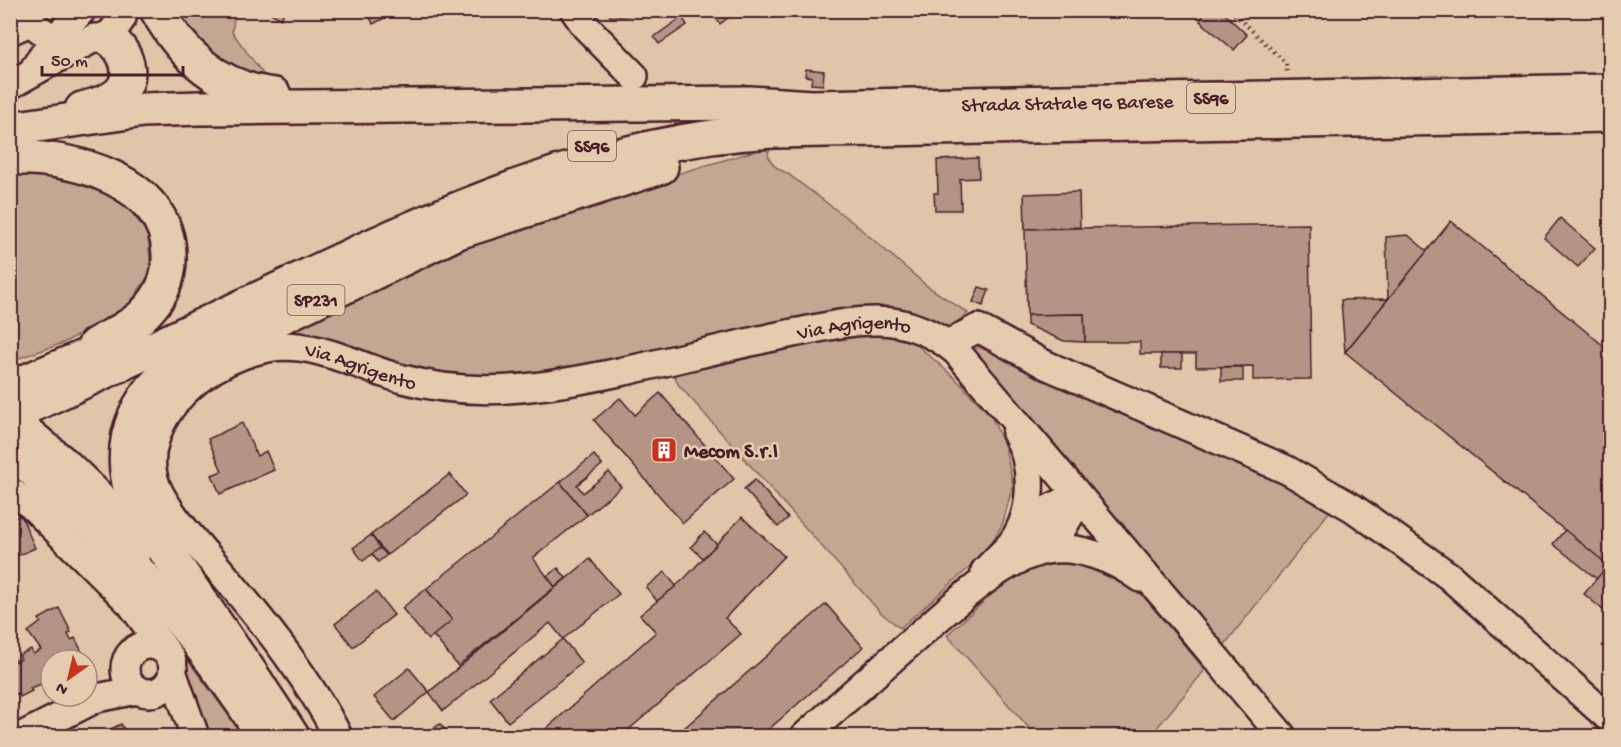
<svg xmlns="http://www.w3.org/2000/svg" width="1621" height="747" viewBox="0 0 1621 747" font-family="'Gochi Hand',sans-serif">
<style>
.green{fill:#c4a792;stroke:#87635e;stroke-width:1.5}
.building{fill:#b49484;stroke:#4a1f2b;stroke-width:1.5}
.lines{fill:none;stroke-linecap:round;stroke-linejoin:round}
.minor-casing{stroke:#4a1f2b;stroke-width:32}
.major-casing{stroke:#4a1f2b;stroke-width:38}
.path{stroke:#4a1f2b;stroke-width:4;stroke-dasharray:1.5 4.5;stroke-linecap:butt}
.minor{stroke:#e6ccae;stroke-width:27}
.major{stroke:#e6ccae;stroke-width:33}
.labels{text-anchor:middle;stroke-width:5;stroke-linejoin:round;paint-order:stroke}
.shield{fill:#e6ccae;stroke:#795352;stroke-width:1.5}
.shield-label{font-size:18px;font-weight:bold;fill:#4a1f2b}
.street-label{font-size:20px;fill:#4a1f2b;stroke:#e6ccae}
.poi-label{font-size:20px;font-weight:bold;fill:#4a1f2b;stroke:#e6ccae;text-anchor:start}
</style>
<rect width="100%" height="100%" fill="#e0c5a9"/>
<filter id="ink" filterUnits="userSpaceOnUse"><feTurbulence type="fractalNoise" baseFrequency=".0167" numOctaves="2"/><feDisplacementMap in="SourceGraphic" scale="12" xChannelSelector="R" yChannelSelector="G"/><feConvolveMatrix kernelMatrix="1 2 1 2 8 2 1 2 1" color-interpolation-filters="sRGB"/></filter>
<g filter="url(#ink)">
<g class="green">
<path d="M173,11H235L232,32L263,74L286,84L262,81L206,53Z"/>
<path d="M772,146L768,153C770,165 778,169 788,174L855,224L927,286L968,313L946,330L924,317L589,367L491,378L428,376L262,341L441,253L568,206Z"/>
<path d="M10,167L76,176L119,196L148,234L151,272L126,309L63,343L11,361Z"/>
<path d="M869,331L910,339L955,378L991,416L1005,447L1013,484L1003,523L985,554L900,628L880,612L678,384L673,372Z"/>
<path d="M979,347L1290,485L1333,507L1222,648L973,351Z"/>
<path d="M1047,560L1086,562L1138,590L1205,670L1150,736H1036L947,635L1013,575Z"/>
<path d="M173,640L244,736H207Z"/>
</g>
<g class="building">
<path d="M265,10H285L281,19Z"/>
<path d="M367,10H382L385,18L373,24Z"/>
<path d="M609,10H681V11L610,17Z"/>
<path d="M713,10H737V11L720,24L711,12Z"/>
<path d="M1206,10L1223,12L1247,35L1234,50L1200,21Z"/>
<path d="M682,17L687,25L659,44L654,37Z"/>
<path d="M806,69L824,71L823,85L811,84L812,77L805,76Z"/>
<path d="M978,158L979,178L960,179L961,210H935L934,193H938L937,160Z"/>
<path d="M1079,192L1080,227L1025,229L1024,194Z"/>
<path d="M1560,218L1595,248L1578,267L1544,238Z"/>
<path d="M1451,221L1610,351V567L1345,352Z"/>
<path d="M1309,224L1311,379L1253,380V366L1196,367V354H1140V342H1085L1084,314L1027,315L1025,229Z"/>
<path d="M1408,235L1427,251L1388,299L1386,237Z"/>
<path d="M979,287L989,290L983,306L973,302Z"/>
<path d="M1388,299L1345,352L1341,300Z"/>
<path d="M1084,314L1085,342L1064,341L1027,325V315Z"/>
<rect x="1161" y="354" width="21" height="14"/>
<rect x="1221" y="367" width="22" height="14"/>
<path d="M660,393L734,479L683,523L594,420L620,398L635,415Z"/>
<path d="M242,423L257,456L266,451L274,470L220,494L212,475L222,471L208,439Z"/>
<path d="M594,455L602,465L577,485L583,493L609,472L621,487L587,515L560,482Z"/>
<path d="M450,474L466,495L387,555L371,535Z"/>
<path d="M755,480L788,518L778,527L744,489Z"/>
<path d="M560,482L587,515L533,558L555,587L458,666L433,635L452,620L426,589Z"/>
<path d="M21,515L35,548L10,559V520Z"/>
<path d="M742,517L784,556L725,618L741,634L621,736H538L656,632L640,615L684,579Z"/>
<path d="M1565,530L1608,565L1597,579L1553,544Z"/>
<path d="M704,532L717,544L703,558L691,547Z"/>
<path d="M371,535L380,548L363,561L353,548Z"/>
<path d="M380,548L387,555L378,562L372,554Z"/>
<path d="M590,559L619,594L563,639L550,623L443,711L429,692Z"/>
<path d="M1608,565L1610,567V616L1584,594Z"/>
<path d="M558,568L566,578L555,587L547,576Z"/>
<path d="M665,572L676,586L657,601L646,587Z"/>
<path d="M426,589L452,620L428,640L402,608Z"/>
<path d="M376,592L394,615L353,647L335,624Z"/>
<path d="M826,604L863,647L761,736H675Z"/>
<path d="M59,608L71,632L68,634L71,640L75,638L86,660H51V676L46,679L47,682L30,688L32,691L20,697L18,693L10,697V660L14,658L16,662L21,659L19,655L31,649L33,654L41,650L28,632L41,622L39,619Z"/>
<path d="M563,639L582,663L508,722L490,699Z"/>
<path d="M409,668L429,692L394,721L374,697Z"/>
<path d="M121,724L128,736H97Z"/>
<path d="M440,724L450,736H423Z"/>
<path d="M527,731L533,736H520Z"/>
</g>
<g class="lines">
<defs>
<g id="minor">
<path d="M574,10L586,27L634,76"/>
<path d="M10,31L30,22L54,40"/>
<path d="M35,67L54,40L82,10"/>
<path d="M10,85L94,38H108L122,18"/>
<path d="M948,344L978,328L1046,365L1287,470L1353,508L1449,576L1610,719"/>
<path d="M10,491L31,505L131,604L165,650"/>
<path d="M1019,534C1038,513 1053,504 1080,498L1063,527L1032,553"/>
<path d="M985,571C993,562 1003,553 1011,544C1034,514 1035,465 1016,433"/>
<circle cx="149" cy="669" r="24"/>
<path d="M173,674L195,736"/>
<path id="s1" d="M337,734C308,678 268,628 228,580C205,552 177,525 160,494C151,477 149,458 155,440C169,392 220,357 268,348C314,339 359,368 403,379C450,392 500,392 548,385C631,373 711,349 793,333C821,328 849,320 878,321C906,321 934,333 956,351L1282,736"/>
<path d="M22,736L97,698L137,690"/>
<path d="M805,736C842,703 880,669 918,636C950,608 1003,558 1046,550C1078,544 1115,560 1140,578"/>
</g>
<g id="major">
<path d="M157,10C183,57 220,89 274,95"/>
<path d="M82,109C94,106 107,103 117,95C137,79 127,50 108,38"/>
<path id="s2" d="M10,129L143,110L199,108L749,103L812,107L1610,91"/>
<path d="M10,158C70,155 168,180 169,255C170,278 161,297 145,313C132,327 112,335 95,345"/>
<path d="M10,388L119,342"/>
<path d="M10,415C103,373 194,329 286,286C439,213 603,139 775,131L1610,115"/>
<path d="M10,419L67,467L144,542"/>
<path d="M10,450C109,532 196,628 264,736"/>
<path d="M245,665L292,736"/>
<path d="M257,683L143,518C112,466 125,402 175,368L458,232L661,167"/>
</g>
</defs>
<use href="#minor" class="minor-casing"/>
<use href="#major" class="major-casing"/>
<path class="path" d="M1230,10L1286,63L1287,72"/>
<use href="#minor" class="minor"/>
<use href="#major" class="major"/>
</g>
</g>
<defs>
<symbol id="building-square" viewBox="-11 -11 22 22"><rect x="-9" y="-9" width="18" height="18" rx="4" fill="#c8321e" stroke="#e6ccae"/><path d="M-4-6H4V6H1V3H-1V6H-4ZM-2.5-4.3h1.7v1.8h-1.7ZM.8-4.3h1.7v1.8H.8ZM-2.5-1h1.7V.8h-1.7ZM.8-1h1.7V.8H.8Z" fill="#fff"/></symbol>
</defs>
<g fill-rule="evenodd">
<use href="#building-square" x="649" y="435" width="30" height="30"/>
</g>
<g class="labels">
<g class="shield">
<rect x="1187" y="83" width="48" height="30" rx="4.5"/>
<rect x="568" y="131" width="48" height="30" rx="4.5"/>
<rect x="287.5" y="285" width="57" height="30" rx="4.5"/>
</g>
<g class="shield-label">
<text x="1211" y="104">SS96</text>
<text x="592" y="152">SS96</text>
<text x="316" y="306">SP231</text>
</g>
<g class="street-label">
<text dy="7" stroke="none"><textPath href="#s2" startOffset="1059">Strada Statale 96 Barese</textPath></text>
<text dy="7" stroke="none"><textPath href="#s1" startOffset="1106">Via Agrigento</textPath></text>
<text dy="7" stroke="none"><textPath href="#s1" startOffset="603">Via Agrigento</textPath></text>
</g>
<g class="poi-label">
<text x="684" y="457">Mecom S.r.l</text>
</g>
</g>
<rect width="1621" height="747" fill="none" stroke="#e6ccae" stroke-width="36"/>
<rect x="18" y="18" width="1585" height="711" fill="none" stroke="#4a1f2b" stroke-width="2" filter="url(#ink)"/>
<g transform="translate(69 678) rotate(214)"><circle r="28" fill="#e6ccae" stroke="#a8877a" stroke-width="1.5"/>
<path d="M0-4.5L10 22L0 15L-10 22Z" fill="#c8321e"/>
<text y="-9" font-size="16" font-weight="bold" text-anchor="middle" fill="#4a1f2b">N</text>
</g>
<path d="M42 66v9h141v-9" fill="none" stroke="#4a1f2b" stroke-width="3"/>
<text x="51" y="66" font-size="18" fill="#4a1f2b" stroke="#e6ccae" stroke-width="4.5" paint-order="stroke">50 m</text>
</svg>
